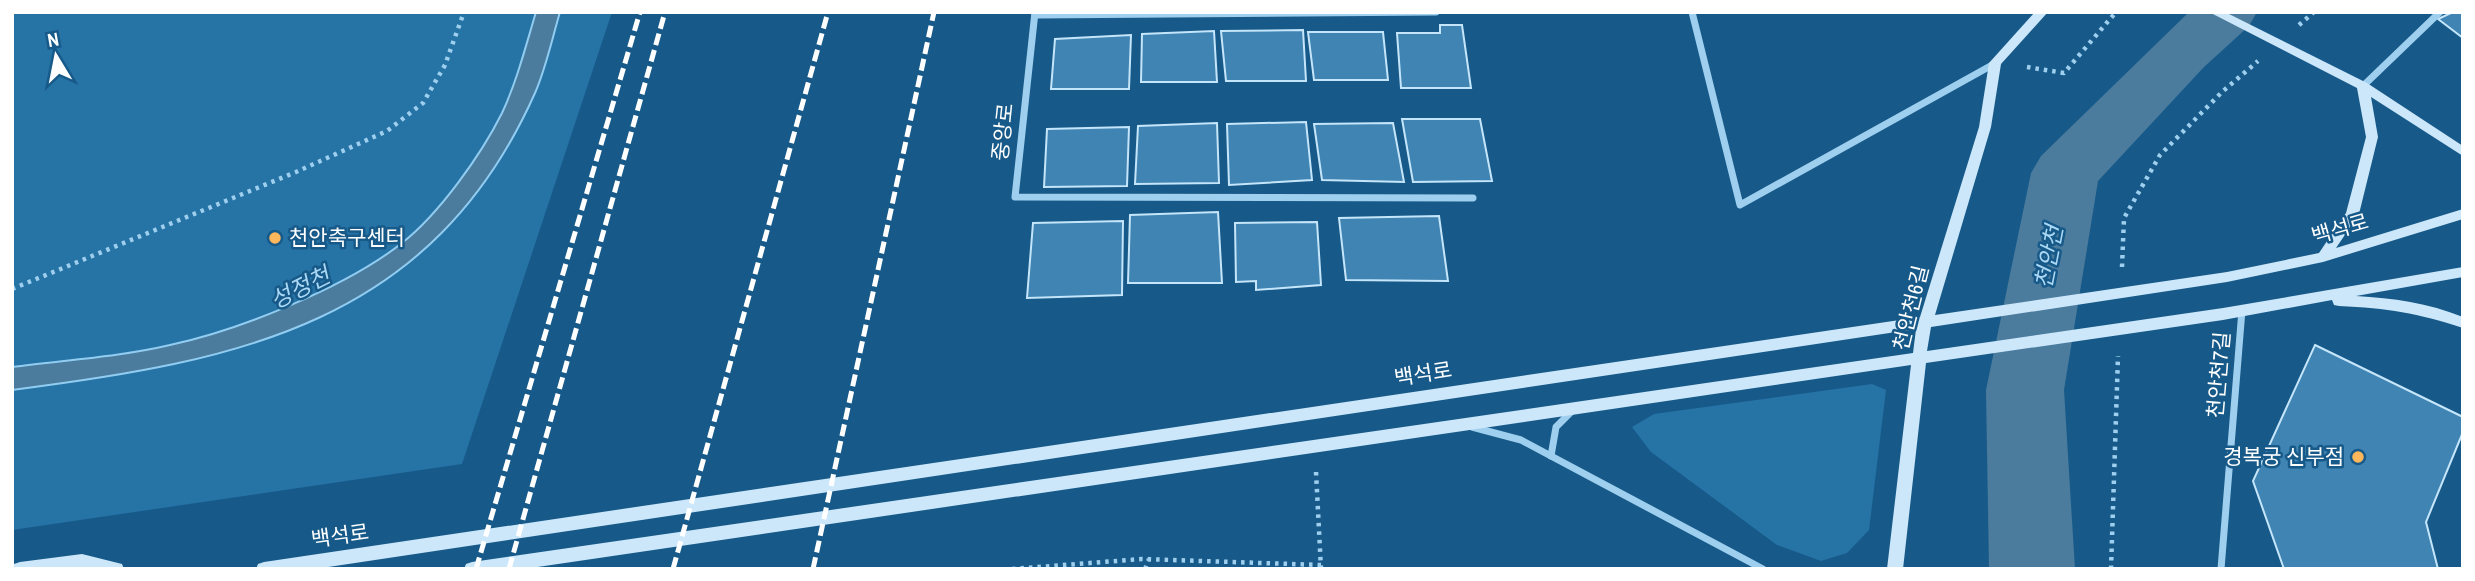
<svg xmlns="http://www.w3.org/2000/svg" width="2475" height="581" viewBox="0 0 2475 581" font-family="'Archivo Narrow','Noto Sans KR',sans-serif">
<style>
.green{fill:#2673a6}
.water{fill:#4b7b9d;stroke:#91ccf1;stroke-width:2}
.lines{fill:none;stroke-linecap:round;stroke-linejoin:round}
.river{fill:#4b7b9d;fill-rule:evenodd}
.building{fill:#3f84b2;stroke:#c5e5fa;stroke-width:2}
.path{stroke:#9fcfee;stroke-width:4.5;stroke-dasharray:3.5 5;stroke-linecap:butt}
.street{stroke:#9fcfee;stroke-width:7}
.secondary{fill:#cce7fa;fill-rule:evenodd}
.rail{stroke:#fff;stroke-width:5;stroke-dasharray:12 5;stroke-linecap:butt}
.poi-dot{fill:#ffb75c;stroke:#175a89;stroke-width:2.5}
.labels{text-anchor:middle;stroke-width:5;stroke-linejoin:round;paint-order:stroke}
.street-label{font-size:21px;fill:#fff;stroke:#175a89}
.poi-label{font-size:21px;fill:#fff;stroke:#175a89;text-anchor:start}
.water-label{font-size:23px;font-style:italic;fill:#abd8f5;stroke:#175a89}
</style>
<rect width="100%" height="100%" fill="#175a89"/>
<g class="green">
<path d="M12,12H612L462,464L12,530Z"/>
<path d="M1872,384L1886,390L1869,530L1847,553L1821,561L1777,545L1651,452L1632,427L1654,414Z"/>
</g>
<path class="water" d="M536,12H560C552,39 546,68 535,93C432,324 239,361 12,390V367C64,360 119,357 170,345C240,330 346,287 402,243C439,214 481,155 502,113C517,81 526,45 536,12Z"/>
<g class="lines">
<path class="river" d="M2189,12H2257L2249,26L2204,67L2098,181L2064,390L2075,569H1989L1986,390L2031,173L2041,156Z"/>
</g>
<g class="building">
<path d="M2453,12H2463V38L2438,19Z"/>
<path d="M1440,25H1462L1471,88H1401L1397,33H1440Z"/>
<path d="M1303,30L1306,81H1226L1221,31Z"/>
<path d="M1214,31L1217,82H1141L1142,34Z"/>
<path d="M1308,32H1383L1388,80H1314Z"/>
<path d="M1131,35L1129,89H1051L1055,39Z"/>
<path d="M1402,119H1480L1492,181L1413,182Z"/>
<path d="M1306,122L1312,180L1229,185L1227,124Z"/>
<path d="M1217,123L1219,183L1135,184L1138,126Z"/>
<path d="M1393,123L1404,182L1322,180L1314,124Z"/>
<path d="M1129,127L1127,186L1044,187L1047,129Z"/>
<path d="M1218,212L1222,283H1128L1130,215Z"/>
<path d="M1439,216L1448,281L1346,280L1339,218Z"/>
<path d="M1123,221L1122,295L1027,298L1033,223Z"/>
<path d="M1317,222L1321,285L1256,290V281L1236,282L1235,223Z"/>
<path d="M2315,345L2463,417V432L2426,522L2438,569H2284L2253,481Z"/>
</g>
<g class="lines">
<g class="path">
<path d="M2299,25L2314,12"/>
<path d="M2027,67L2064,73L2116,12"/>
<path d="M2122,267L2124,218L2160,155L2222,92L2258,61"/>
<path d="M12,289L296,172L387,131L423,103L445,65L464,12"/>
<path d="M1316,472L1321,569"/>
<path d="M1012,569L1142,559L1321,565"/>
<path d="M1145,569L1149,559"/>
<path d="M2111,569L2118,356"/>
</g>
<g class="street">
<path d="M1035,12L1015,197L1473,198"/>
<path d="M1692,12L1740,205L1994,64"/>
<path d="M1035,15L1436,12"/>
<path d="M2363,86L2440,12"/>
<path d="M1472,427L1521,440L1763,569"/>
<path d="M1551,456L1556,427L1574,409"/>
<path d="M2221,569L2242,310"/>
</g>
<g class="secondary">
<path d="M2035,12H2048L2001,64L1991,127L1935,315L2227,272L2319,253L2346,213L2366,137L2357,88L2209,12H2225L2367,83L2463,146V156L2371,97L2378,137L2359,214L2336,248L2463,209V219L2323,262L2227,282L1931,327L1927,351L2223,308L2463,267V277L2356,296C2393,298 2428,303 2463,317V328C2417,313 2388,308 2339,306L2334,305L2332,300L2223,320L1926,363L1903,569H1887L1911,365L524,569H464L466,564L472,562L1913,353L1916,329L315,569H256L258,564L264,562L1920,317L1979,127L1989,63Z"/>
<path d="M82,554L122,564L124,569H12L14,564L20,562Z"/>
</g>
<g class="rail">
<path d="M476,569L640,12"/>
<path d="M509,569L665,12"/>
<path d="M673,569L828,12"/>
<path d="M813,569L934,12"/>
</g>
</g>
<g class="poi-dot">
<circle cx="275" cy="238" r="7"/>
<circle cx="2358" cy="457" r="7"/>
</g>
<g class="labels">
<g class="street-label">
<text transform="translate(1003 132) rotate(-84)" y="7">중앙로</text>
<text transform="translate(2340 229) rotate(-16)" y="7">백석로</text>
<text transform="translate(1911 308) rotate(-76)" y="7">천안천6길</text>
<text transform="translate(1423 374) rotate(-9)" y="7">백석로</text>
<text transform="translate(2219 375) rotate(-85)" y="7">천안천7길</text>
<text transform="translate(340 536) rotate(-8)" y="7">백석로</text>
</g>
<g class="poi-label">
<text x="289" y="245">천안축구센터</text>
<text x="2344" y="464" text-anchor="end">경복궁 신부점</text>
</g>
<g class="water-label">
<text transform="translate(2049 257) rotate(-79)" y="8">천안천</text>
<text transform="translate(300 288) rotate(-27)" y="8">성정천</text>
</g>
</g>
<rect width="2475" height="581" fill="none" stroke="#ffffff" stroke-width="28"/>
<g transform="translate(56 56) rotate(350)" stroke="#175a89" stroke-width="5" paint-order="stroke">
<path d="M0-5L12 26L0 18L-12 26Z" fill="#ffffff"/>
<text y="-10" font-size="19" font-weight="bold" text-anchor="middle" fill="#ffffff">N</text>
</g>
</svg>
